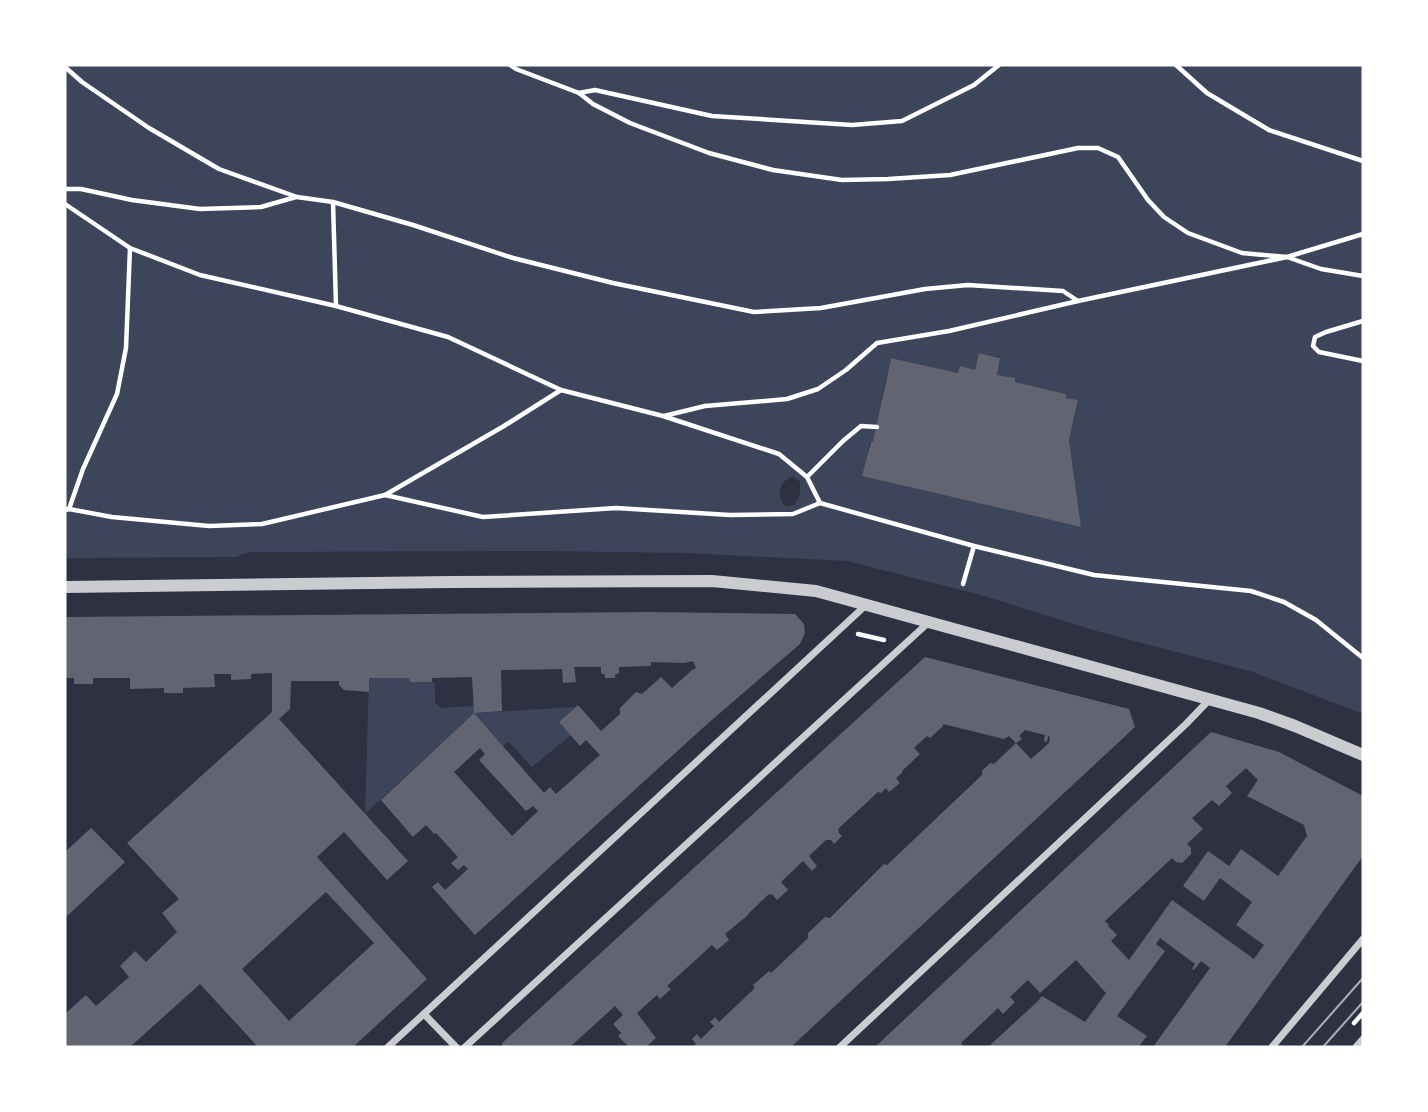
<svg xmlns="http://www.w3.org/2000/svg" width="1428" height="1112" viewBox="0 0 1428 1112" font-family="'Noto Sans',sans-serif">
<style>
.green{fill:#3c4559;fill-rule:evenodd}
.building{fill:#626471;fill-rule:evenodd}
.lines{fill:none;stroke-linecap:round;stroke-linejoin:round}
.path{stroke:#fff;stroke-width:4.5}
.minor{stroke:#caccd0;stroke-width:7}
.tertiary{stroke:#caccd0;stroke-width:12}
.tram{stroke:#abadb3;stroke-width:2}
</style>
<rect width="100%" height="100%" fill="#2d3142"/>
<g class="green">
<path d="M65,65H1363V714L1253,672L1100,632L981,595L847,561L683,553L543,551L249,552L236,557L65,558ZM979,353L1000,357L997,375L1015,378V382L1066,394V398L1078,400L1069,440L1081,527L863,476L870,442H873L883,401L881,400L891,358L958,373L975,370ZM794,476L800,482V494L794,505L786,507C775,497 779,480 794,476Z"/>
<path d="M369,678H409L410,682H432L435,683V703L441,708L474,706L475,713L574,707V708L559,722L571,735L532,767L509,742L503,746L474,713L365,814Z"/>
</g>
<g class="building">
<path d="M979,353L1000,358L997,375L1015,378V382L1066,394V398L1078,400L1069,440L1081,527L862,476L871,442H873L891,358L958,373L960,366L975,370Z"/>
<path d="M649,612L795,614L804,624L805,633L800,644L705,726L475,935L432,887L438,882L445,890L468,869L464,865L458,870L451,863L458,857L436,833L434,834L426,825L413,837L381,800L474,713L544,793L550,787L556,794L600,755L586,740L580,746L559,722L578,705L601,731L620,714V708L636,692L642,694L661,677L672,688L691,671L696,668L693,661L684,663L651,662V666L619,667V673L615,675V678H605V675L601,673V667H574L576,682L563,683L562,669L501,670L502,711L474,713L472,677L432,678V682H410L409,678H369V692L344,690L339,685V681H291L290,709L279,719L408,861L387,880L344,832L317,857L427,979L353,1047H258L200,984L130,1047H67L65,1045V1014L86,995L96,1006L129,977L120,966L135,951L146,962L177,932L162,913L179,899L127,843L272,712V673L251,674V679L231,680V674H214L215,687L183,688V693H164V688L130,689V678H93V684H74V678H65V617ZM480,748L485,754L479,760L526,811L533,806L538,811L512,836L454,772ZM326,892L374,943L289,1021L242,969Z"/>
<path d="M925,657L1129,709L1135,727L791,1047H692L696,1044L692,1039L697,1034L701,1039L714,1026L710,1022L715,1017L719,1022L755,988L753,985L769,971L771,973L808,938V933L825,917L830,918L884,864L887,865L982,775V771L990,763L994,764L1016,743L1031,759L1049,743L1050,737L1048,736L1047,742L1044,741L1045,735L1025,730L1019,736L1022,739L1016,743L1009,736L1004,739L943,724V726L930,738L927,736L914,748L920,754L902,771V773L896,778L900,783L889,792L886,788L881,793L878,792L838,829L839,833L842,836L834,844L831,840H826L809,856L817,866L812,871L803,861L781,882L788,890L777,900L772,894L770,895L769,894L748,914V915L725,934L729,940L717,950L712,945L667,986L671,989L660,999L657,995L637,1013L656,1038L646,1047H629L618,1036L621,1033L613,1024L623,1015L615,1006L570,1047H502V1043Z"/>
<path d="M1211,732L1279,752L1363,796V856L1225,1047H1153L1210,968L1201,961L1194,970L1192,969L1195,964L1160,938L1156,944L1165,951L1117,1016L1147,1036L1140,1045L1142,1047H988L1037,1002L1042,996L1085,1022L1106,993L1076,960L1040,993L1028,980L1010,997L1015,1002L1003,1014L998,1008L961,1043L964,1047H875ZM1246,768L1258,780L1247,796L1304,825L1307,836L1278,876L1241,849L1229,866L1208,851L1183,886L1204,901L1220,878L1252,902L1236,925L1264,945L1254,959L1172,900L1129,960L1111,941L1117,935L1108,926L1109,925L1105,921L1172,858L1176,862L1182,863L1191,854V848L1187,844L1203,829L1192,818L1212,800L1219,806L1232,793L1226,786Z"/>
<path d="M91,828L125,862L65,918V852Z"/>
</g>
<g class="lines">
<g class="path">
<path d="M510,65L516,69L579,93L593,104L630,123L709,153L773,170L842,180L888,179L950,175L1078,148H1098L1118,157L1148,200L1164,217L1188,233L1242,253L1287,257L1321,269L1363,276"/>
<path d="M1176,65L1207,93L1269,130L1363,161"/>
<path d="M65,67L82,82L149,128L219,169L297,197L333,202L413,225L513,258L613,283L754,312L821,308L925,289L968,285L1063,291L1078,301"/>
<path d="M579,93L595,90L712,116L852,125L902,121L974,85L999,65"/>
<path d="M65,189H81L132,200L200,209L261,207L296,197"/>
<path d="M333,202L336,306"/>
<path d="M65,204L130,248L200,275L336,306L448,337L561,390L663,416L779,454L807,477L820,503L974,546L1094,575L1251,591L1284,602L1316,620L1363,658"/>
<path d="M1363,321L1326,332L1315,337L1313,346L1319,352L1363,361"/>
<path d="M664,416L705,406L787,399L818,389L846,370L877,343L949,331L1078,301L1287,257L1363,234"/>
<path d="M807,477L843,441L861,426L877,427"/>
<path d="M385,495L504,426L561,390"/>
<path d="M69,509L83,469L117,394L126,348L130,248"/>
<path d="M65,510L69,509L112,517L209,526L262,524L385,495L483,517L616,508L730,515L793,514L820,503"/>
<path d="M963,584L974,546"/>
<path d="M858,634L884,640"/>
<path d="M1354,1023L1363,1013"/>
</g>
<g class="minor">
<path d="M424,1014L456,1047"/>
<path d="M388,1047L866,605"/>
<path d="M465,1047L929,622"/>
<path d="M840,1047L1186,724L1209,700"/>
<path d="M1272,1047L1363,939"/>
<path d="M1356,1047L1363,1039"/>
</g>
<path class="tertiary" d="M65,587L450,582L712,581L816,591L1259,713L1295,726L1363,755"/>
<g class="tram">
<path d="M1302,1047L1363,978"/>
<path d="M1323,1047L1363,1002"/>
</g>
</g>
<rect width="1428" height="1112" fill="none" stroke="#ffffff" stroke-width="133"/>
</svg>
